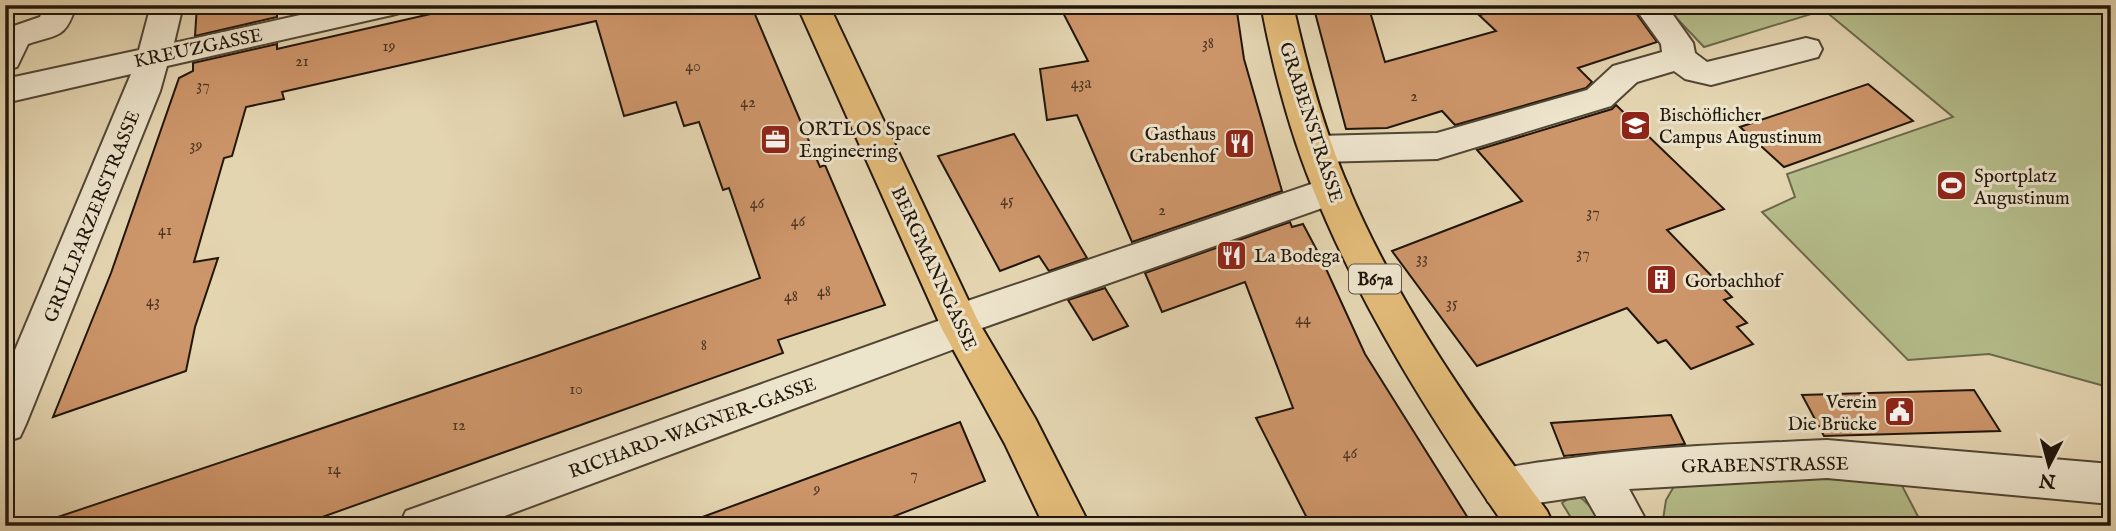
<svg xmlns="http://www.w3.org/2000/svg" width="2116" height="531" viewBox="0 0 2116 531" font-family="'IM FELL English',serif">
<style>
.green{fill:#b5bd8b;stroke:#6b6a4b;stroke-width:2}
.building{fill:#cd956a;stroke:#21160b;stroke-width:2}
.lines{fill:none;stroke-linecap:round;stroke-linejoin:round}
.minor-casing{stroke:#524634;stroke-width:4}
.major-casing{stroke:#21160b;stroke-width:4}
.minor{fill:#ede4cc;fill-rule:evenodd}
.major{fill:#e2ba78;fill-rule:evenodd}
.labels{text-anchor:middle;stroke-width:6;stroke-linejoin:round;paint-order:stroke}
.number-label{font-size:16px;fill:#4c3623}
.shield{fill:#ede4cc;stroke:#5e5445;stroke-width:2}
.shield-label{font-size:18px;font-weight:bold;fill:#21160b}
.street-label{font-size:19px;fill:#21160b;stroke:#ede4cc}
.poi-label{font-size:19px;fill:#21160b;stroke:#ede4cc;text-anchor:start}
</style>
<rect width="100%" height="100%" fill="#e4d5b1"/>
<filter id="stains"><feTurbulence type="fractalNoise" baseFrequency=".00286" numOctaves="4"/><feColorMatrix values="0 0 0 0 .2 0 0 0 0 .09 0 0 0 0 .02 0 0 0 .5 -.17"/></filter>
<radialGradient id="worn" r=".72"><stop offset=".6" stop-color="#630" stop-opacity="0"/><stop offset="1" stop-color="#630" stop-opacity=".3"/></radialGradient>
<g class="green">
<path d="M1664,5H2111V380L2108,387L1989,354L1908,360L1762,212L1795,197L1787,174L1953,117L1824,10L1704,47Z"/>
<path d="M1872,477L1899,480L1923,526H1662L1666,500L1676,483Z"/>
<path d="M1576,493L1611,526H1576L1562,503Z"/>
</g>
<g class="building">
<path d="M197,5H277V17L195,36Z"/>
<path d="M470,5H751L820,167L825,165L885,305L778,340L783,353L297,526H50L49,520L537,356L760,278L729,188L723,190L699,122L684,126L676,102L624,116L596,21L282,92L284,99L246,107L232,156L224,158L194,262L218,258L195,327L186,371L53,417L111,273L179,78L193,71V63L277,44V49Z"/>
<path d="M1059,5H1236L1244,59L1282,191L1132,242L1077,115L1047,120L1040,69L1088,61Z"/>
<path d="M1313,5H1368L1385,62L1496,31L1479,15L1526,5H1630L1657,42L1578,68L1592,82L1586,88L1455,125L1442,111L1387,128L1346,129Z"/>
<path d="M1868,84L1913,121L1784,167L1740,127Z"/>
<path d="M1616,105L1724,209L1667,230L1732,297L1724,300L1747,323L1737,327L1753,344L1691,369L1666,340L1658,343L1627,308L1477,366L1392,251L1522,201L1477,150L1612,109Z"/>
<path d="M1014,134L1087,258L1049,271L1039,256L1000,271L938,156Z"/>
<path d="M1290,222L1292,227L1303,224L1322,260L1365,354L1473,526H1311L1256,418L1293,408L1245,282L1162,312L1145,273Z"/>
<path d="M1105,288L1128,326L1093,340L1068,300Z"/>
<path d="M1974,390L2000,431L1824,436L1802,395Z"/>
<path d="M1671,415L1685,444L1564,456L1551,423Z"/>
<path d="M960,422L985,481L869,526H690L689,522Z"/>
</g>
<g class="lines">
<defs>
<g id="minor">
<path d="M44,5H76C66,38 59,34 28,44L17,67L5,70V29L40,17Z"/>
<path d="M151,5H183L174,43L345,5H408L403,12L392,15L167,66L160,91L26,424L20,437L5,442V374L131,74L5,103V79L139,50Z"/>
<path d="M1633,5H1666L1693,43L1695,53L1707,62L1806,38L1818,41L1822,49L1818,57L1711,85L1685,79L1674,71L1637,82L1611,106L1437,159L1317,162L1304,158L1299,149L1304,140L1317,136L1437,133L1587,90L1613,66L1662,52L1661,44Z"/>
<path d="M1332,177L1345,180L1350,190L1345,200L982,328L976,341L478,526H399L406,511L938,321L944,309Z"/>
<path d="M1827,440L2111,464V504L1827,478L1629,489L1649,526H1602L1585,496L1504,508L1488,502L1482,488L1488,474C1515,464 1544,462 1572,458C1656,446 1742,444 1827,440Z"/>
</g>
<g id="major">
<path d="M797,5H829L978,321L1035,418L1090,526H1044L1005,444L942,329Z"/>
<path d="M1261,5H1293C1307,68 1324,130 1349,189C1398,305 1473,410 1547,511L1554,526H1505C1432,420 1361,309 1313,189C1289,130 1273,68 1261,5Z"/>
</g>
</defs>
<use href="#minor" class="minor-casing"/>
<use href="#major" class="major-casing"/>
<use href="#minor" class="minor"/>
<use href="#major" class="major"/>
</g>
<defs>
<symbol id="school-square" viewBox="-11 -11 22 22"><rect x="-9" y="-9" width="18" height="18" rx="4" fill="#8f2418" stroke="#ede4cc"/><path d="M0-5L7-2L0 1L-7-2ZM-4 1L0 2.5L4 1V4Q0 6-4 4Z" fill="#fff"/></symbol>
<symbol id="office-square" viewBox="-11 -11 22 22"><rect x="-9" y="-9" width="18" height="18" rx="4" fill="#8f2418" stroke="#ede4cc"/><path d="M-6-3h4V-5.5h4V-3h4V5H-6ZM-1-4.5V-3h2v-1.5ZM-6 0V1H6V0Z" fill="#fff"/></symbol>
<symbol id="restaurant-square" viewBox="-11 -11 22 22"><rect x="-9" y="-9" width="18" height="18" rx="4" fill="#8f2418" stroke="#ede4cc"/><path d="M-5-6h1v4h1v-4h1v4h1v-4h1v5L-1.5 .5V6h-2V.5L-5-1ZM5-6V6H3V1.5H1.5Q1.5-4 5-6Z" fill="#fff"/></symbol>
<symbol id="stadium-square" viewBox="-11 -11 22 22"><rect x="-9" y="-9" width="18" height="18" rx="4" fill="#8f2418" stroke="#ede4cc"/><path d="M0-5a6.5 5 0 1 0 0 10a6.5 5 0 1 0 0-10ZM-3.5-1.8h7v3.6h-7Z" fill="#fff"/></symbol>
<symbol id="building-square" viewBox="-11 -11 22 22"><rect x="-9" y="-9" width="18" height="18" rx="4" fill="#8f2418" stroke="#ede4cc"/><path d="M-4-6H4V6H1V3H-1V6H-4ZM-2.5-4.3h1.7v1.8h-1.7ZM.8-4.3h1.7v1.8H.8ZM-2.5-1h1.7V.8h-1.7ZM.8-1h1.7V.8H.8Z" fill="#fff"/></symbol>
<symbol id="civic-square" viewBox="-11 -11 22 22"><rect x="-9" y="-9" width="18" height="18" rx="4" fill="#8f2418" stroke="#ede4cc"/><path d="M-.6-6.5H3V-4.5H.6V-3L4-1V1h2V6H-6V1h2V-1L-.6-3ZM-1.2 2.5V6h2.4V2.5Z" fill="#fff"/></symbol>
</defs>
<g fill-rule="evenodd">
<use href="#school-square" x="1618" y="108" width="35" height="35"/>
<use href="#office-square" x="758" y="122" width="35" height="35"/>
<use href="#restaurant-square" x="1222" y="126" width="35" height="35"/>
<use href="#stadium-square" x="1934" y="168" width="35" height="35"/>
<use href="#restaurant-square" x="1214" y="238" width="35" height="35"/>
<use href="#building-square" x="1644" y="262" width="35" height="35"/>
<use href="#civic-square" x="1882" y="394" width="35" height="35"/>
</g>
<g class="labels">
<g class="number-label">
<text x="1208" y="48">38</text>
<text x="389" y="51">19</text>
<text x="302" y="66">21</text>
<text x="693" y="71">40</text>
<text x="1081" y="88">43a</text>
<text x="203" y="90">37</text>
<text x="1414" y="101">2</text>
<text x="748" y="107">42</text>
<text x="196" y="150">39</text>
<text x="1007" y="205">45</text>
<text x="757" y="208">46</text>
<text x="1162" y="215">2</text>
<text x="1593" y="217">37</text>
<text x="798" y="226">46</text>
<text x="165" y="235">41</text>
<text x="1583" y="258">37</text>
<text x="1422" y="263">33</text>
<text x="824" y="296">48</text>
<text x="791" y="301">48</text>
<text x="153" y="306">43</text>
<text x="1452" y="308">35</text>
<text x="1303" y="324">44</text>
<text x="704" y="350">8</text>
<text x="576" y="394">10</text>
<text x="459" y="430">12</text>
<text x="1350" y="458">46</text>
<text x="334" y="474">14</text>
<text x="914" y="479">7</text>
<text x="817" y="494">9</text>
</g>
<rect class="shield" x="1349" y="264.5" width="52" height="29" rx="5"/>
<g class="shield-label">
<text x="1375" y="285">B67a</text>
</g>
<g class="street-label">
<text transform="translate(198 47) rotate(-12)" y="7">KREUZGASSE</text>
<text transform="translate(1312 122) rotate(72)" y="7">GRABENSTRASSE</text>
<text transform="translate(91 216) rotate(-68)" y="7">GRILLPARZERSTRASSE</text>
<text transform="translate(935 268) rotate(65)" y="7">BERGMANNGASSE</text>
<text transform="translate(692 427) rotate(-20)" y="7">RICHARD-WAGNER-GASSE</text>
<text transform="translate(1765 464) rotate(-1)" y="7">GRABENSTRASSE</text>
</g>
<g class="poi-label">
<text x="1659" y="121">Bischöflicher<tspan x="1659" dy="22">Campus Augustinum</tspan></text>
<text x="799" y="135">ORTLOS Space<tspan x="799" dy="22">Engineering</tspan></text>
<text x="1216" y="140" text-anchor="end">Gasthaus<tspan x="1216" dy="22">Grabenhof</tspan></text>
<text x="1974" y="182">Sportplatz<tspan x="1974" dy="22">Augustinum</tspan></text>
<text x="1254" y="262">La Bodega</text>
<text x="1685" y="287">Gorbachhof</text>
<text x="1877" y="408" text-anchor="end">Verein<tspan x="1877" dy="22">Die Brücke</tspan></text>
</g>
</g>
<rect width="2116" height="531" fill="none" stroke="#e4d5b1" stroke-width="28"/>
<rect x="7" y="7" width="2102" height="517" fill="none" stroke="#21160b" stroke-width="3.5"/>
<rect x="14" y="14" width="2088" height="503" fill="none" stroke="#21160b" stroke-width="2"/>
<g transform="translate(2049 465) rotate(186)" stroke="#ede4cc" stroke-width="5" paint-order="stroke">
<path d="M0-5L12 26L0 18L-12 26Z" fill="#21160b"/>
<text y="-10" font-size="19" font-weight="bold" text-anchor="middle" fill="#21160b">N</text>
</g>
<rect width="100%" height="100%" filter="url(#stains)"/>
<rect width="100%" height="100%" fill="url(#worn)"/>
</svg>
